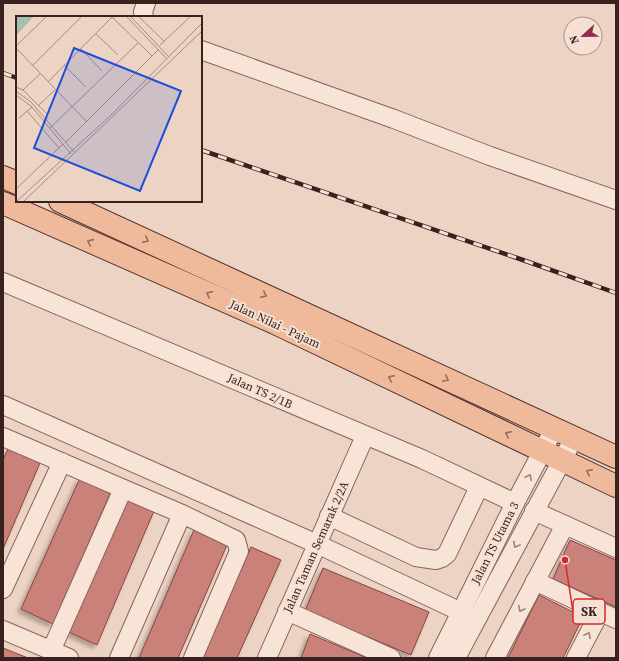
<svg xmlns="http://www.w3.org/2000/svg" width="619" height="661" viewBox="0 0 619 661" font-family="'Source Serif 4',serif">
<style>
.building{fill:#ca817a;stroke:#864541;filter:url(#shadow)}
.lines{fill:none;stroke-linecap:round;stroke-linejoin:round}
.minor-casing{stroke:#87645b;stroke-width:20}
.major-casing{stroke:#55342f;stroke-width:24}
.minor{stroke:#f8e3d7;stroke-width:18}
.major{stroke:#efba9c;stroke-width:22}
.rail-casing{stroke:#37221e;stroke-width:4.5}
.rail{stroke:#f5e0d3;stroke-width:3;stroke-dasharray:9;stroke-linecap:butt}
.oneway{stroke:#936e5d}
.oneway2{stroke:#98827a}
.labels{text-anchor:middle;stroke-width:4;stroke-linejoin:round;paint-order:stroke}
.street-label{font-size:12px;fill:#37221e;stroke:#f5e0d3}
.inset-road{fill:none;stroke:#a48c82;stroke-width:1}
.view{fill:#1d4ed8;fill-opacity:0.15;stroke:#1d4ed8;stroke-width:2}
.inset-edge{fill:none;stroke:#37221e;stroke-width:2}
.leader{fill:none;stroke:#d62828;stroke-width:1.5}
.callout-dot{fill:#d62828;stroke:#f5e0d3;stroke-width:1.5}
.callout{fill:#f5e0d3;stroke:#d62828;stroke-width:1.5}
.callout-label{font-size:13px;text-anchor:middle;font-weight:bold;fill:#37221e}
</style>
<defs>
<filter id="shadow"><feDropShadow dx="-3.5" dy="3.5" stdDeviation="2" flood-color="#0004"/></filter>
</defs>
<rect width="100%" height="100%" fill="#edd3c4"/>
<g class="building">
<path d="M8,449L40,463L3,549V460Z"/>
<path d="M80,478L111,492L53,624L21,609Z"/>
<path d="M127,499L154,511L97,645L69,632Z"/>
<path d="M194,530L227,545L178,658H139Z"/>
<path d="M570,540L616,560V607L553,579Z"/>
<path d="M251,547L281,560L237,658H202Z"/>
<path d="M323,568L429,612L411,655L305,611Z"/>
<path d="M539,595L583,617L563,658H508Z"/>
<path d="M310,634L367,658H301Z"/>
<path d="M3,648L28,658H3Z"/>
</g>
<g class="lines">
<defs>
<g id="minor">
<path d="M144,17L143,12L146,3"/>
<path d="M201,50L394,119L490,156L616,200"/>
<path d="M3,282L422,459L515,503"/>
<path d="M3,405L317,544L476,619"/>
<path d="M3,437L182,514L236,540L239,551L193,658"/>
<path d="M534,511L616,548"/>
<path d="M329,516L416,557L436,560L442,558L447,554L479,487"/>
<path d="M535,581L616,619"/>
<path d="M3,589L62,462"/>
<path d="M287,611L391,658"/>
<path d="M3,630L69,658"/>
<path d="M51,651L123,489"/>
<path d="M119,658L182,514"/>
<path d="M267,658L365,436"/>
<path d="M438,658L515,503L554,429"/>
<path d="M456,658L574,438"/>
<path d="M495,658L565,525"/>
<path d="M576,658L600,612"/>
</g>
<g id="major">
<path d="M3,177L17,183"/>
<path d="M60,201L616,457"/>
<path d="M3,203L275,323L616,486"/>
</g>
</defs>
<use href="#minor" class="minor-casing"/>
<use href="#major" class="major-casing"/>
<use href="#minor" class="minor"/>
<use href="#major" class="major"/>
<defs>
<g id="rail">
<path d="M3,73L17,78"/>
<path d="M201,150L520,259L616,293"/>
</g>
</defs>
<use href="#rail" class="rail-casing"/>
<use href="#rail" class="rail"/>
</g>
<defs><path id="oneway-chevron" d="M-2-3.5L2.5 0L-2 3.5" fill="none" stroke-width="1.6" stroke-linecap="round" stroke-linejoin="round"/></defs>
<g class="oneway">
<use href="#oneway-chevron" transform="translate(146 240) rotate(25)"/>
<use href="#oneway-chevron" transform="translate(90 242) rotate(-156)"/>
<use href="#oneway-chevron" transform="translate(209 294) rotate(-156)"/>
<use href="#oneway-chevron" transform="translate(264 295) rotate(25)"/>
<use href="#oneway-chevron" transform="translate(391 378) rotate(-154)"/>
<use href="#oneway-chevron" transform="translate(446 379) rotate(25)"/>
<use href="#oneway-chevron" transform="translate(508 434) rotate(-154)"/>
<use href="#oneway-chevron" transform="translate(589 472) rotate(-154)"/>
</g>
<g class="oneway2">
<use href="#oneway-chevron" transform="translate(529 477) rotate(-62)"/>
<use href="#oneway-chevron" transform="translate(516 545) rotate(118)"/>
<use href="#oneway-chevron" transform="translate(521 609) rotate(118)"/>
<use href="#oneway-chevron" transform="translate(588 635) rotate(-62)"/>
</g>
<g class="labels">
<g class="street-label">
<text transform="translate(275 324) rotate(25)" y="4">Jalan Nilai - Pajam</text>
<text transform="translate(260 391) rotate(24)" y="4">Jalan TS 2/1B</text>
<text transform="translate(495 543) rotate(-63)" y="4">Jalan TS Utama 3</text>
<text transform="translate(316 547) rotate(-66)" y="4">Jalan Taman Semarak 2/2A</text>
</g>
</g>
<g transform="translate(16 16)">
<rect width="186" height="186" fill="#edd3c4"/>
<path d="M0,1H17L0,20Z" fill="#a6c0af"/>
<path class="inset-road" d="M96,1L136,40M111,1L151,43M115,1L153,41M123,1L148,25M80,18L102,39M144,29L174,1M0,30L30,1M0,32L71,106M65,33L86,55M48,49L70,71M16,50L65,1M32,66L96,1M0,71L7,74L31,98M7,74L24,58M0,75L15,86L58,136M0,79L16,91L55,138M23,89L39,74M11,95L43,132M3,102L16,91M34,112L122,27M50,126L143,33M0,173L47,128M1,185L95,99L186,7M8,185L186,15"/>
<path class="view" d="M58,32L165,75L124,175L18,132Z"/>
<rect width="186" height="186" class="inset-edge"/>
</g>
<path class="leader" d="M565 560L573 612"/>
<circle class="callout-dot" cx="565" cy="560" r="4"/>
<rect class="callout" x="573" y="599" width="32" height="25" rx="4"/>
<g class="callout-label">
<text x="589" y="616">SK</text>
</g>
<rect width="619" height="661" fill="none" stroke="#37221e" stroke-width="8"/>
<g transform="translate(583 36) rotate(248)"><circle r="19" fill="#f5e0d3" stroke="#a9948b"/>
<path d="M0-3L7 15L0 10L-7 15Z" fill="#952c4f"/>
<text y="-6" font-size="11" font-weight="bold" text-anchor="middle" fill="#37221e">N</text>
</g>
</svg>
